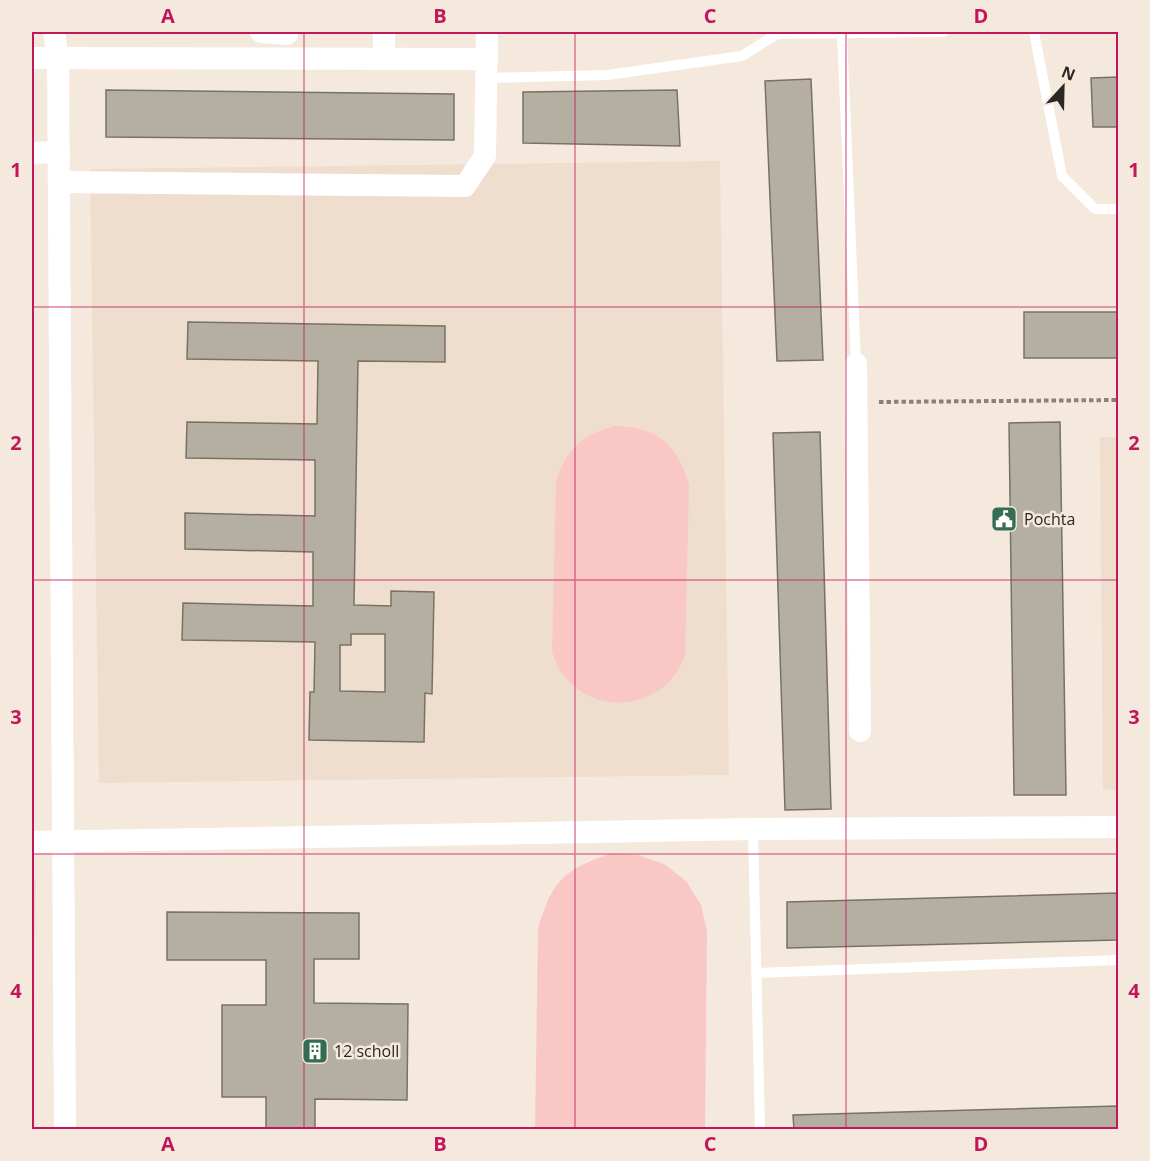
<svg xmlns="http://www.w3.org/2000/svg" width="1150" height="1161" viewBox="0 0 1150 1161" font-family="'Open Sans',sans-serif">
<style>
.built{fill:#efddcd}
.green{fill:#fac8c4}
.building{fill:#b5afa2;stroke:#787266;stroke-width:1.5;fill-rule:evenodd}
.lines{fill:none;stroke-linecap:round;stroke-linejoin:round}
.path{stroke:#888079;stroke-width:4;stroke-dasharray:4.5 3;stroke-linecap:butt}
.lane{stroke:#fff;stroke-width:10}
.street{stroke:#fff;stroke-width:22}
.grid{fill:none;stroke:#c2185b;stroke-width:1.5;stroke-opacity:0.55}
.labels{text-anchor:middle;stroke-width:5;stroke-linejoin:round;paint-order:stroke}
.poi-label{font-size:16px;fill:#2b2723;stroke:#f5e9de;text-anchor:start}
.neatline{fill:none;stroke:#c2185b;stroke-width:2}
.grid-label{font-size:20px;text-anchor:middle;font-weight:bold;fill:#c2185b}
</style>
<rect width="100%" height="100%" fill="#f5e9de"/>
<g class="built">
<path d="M720,161L729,775L99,783L90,169Z"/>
<path d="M1100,437H1118V790L1103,789Z"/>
<path d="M32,879H36L33,1113H32Z"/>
</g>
<g class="green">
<path d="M614,426C657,427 677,443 689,485L685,656C681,663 678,671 674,676C644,713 589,711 562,673C557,667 555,659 552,652L556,481C568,448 580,436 614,426Z"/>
<path d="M610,854L638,855L664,864L686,881L701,905L707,931L705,1129H535L538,929C551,882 564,869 610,854Z"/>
</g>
<g class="building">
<path d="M1118,77V127H1093L1091,78Z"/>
<path d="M811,79L823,360L777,361L765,81Z"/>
<path d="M106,90L454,94V140L106,137Z"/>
<path d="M677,90L680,146L523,143V92Z"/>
<rect x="1024" y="312" width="94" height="46"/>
<path d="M188,322L445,326V362L358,361L354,605L391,606V591L434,592L432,694L425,693L424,742L309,740L310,692H314L315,642L182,640L183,603L313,606V552L185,549V513L315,516V460L186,458L187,422L317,424L318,361L187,359ZM351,634H385V692L340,691V645H351Z"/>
<path d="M1060,422L1066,795H1014L1009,423Z"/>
<path d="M820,432L831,809L785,810L773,433Z"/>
<path d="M1118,893V940L787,948V902Z"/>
<path d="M167,912L359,913V959H314V1003L408,1004L407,1100L315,1099V1130H266V1097H222V1005H266V960H167Z"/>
<path d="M1118,1106V1130H794L793,1115Z"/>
</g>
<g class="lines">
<path class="path" d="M879,402L1118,400"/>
<g class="lane">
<path d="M1034,32L1062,176L1095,209H1118"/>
<path d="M842,33L856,364"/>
<path d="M486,78L607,75L742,56L777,34L944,32"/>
<path d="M753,829L760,1130"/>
<path d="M756,973L1118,960"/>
</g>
<g class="street">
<path d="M54,32L58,58L65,1130"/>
<path d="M261,32L287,34"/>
<path d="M32,58L487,59"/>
<path d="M384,58V32"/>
<path d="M32,153L59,152"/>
<path d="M59,182L465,186L485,156L487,32"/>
<path d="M856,364L860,731"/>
<path d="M32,842L753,829L1118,827"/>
</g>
</g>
<path class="grid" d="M304,32V1130M575,32V1130M846,32V1130M32,307H1118M32,580H1118M32,854H1118"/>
<defs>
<symbol id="civic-square" viewBox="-11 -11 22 22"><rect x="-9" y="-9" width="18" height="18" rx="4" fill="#346c54" stroke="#f5e9de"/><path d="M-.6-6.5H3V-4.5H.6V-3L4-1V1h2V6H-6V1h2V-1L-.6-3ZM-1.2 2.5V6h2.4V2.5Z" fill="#fff"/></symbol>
<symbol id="building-square" viewBox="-11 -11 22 22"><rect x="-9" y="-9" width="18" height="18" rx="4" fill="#346c54" stroke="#f5e9de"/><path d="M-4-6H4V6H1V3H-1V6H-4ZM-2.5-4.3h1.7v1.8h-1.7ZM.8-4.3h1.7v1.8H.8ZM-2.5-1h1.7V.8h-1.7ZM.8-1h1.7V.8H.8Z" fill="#fff"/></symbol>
</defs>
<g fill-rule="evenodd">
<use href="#civic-square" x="989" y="504" width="30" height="30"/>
<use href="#building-square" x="300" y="1036" width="30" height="30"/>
</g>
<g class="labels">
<g class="poi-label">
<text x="1024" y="525">Pochta</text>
<text x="334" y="1057">12 scholl</text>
</g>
</g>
<rect width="1150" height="1161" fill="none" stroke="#f5e9de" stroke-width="66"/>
<g transform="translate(1063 87) rotate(22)" stroke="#f5e9de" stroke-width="4.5" paint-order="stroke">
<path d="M0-4.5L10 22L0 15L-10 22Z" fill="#2b2723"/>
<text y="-9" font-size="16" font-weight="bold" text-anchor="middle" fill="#2b2723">N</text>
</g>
<rect x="33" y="33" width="1084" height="1095" class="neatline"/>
<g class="grid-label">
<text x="168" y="23">A</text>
<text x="440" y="23">B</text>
<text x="710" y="23">C</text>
<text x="981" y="23">D</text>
<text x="16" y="177">1</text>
<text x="1134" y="177">1</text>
<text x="16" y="450">2</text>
<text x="1134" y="450">2</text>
<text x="16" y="724">3</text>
<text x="1134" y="724">3</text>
<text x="16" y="998">4</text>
<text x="1134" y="998">4</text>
<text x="168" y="1151">A</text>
<text x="440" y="1151">B</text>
<text x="710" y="1151">C</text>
<text x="981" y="1151">D</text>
</g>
</svg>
